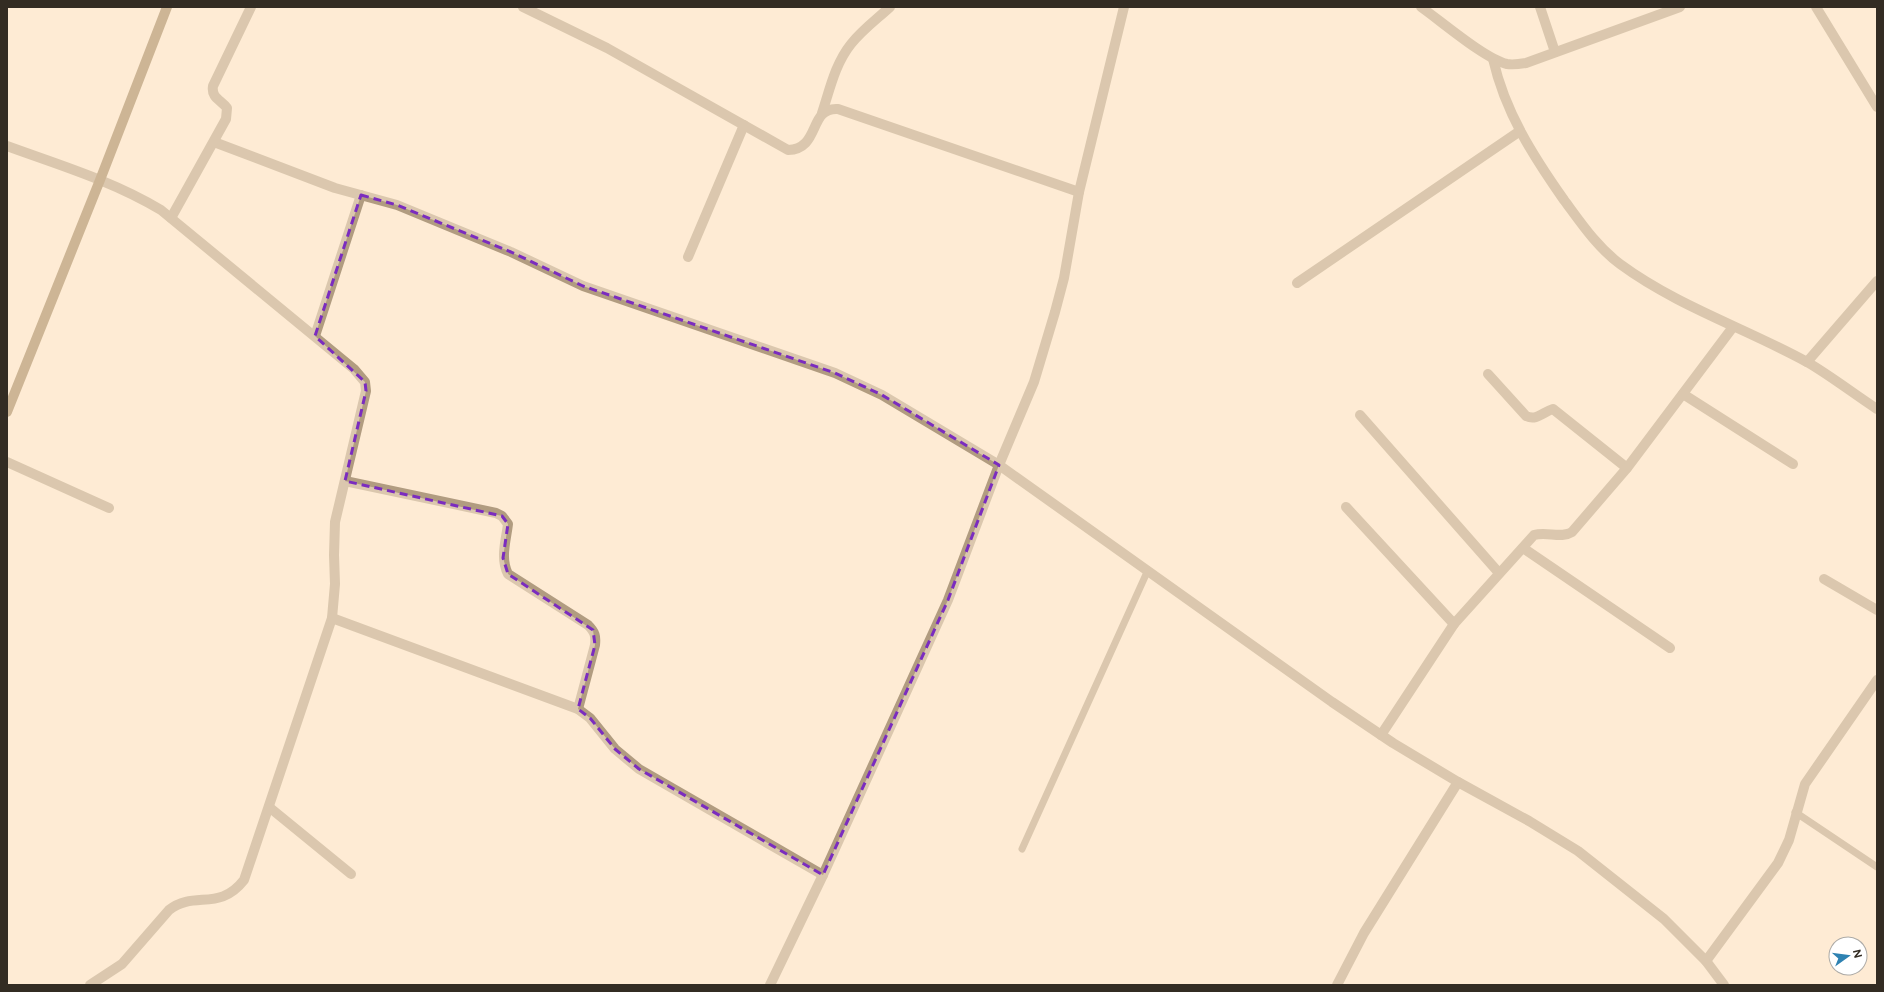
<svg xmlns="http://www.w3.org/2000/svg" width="1884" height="992" viewBox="0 0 1884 992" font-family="Figtree,sans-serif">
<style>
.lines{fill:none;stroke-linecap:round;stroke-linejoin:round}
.service{stroke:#b19c80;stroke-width:7}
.minor{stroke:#b19c80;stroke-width:10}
.tertiary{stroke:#b19c80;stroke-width:10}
.secondary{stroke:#93744a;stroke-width:10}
.marked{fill:none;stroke:#7b2cbf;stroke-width:3;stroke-dasharray:8 5;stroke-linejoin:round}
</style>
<rect width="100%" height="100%" fill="#feebd4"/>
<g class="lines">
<g class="service">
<path d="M1795,812L1877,867"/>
<path d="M1022,849L1148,570"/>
</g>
<g class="minor">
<path d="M523,7L607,48L788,150C821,149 808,107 838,109L1079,192"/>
<path d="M1421,7C1441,21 1485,59 1507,64C1513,65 1520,64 1526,63L1680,7"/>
<path d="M1540,7L1555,52"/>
<path d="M1816,7L1877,107"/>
<path d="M1493,59C1505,112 1533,156 1564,200C1581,223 1597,247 1620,264C1677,306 1745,328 1807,362C1831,376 1854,394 1877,409"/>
<path d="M822,113C830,89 835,64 851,44C862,30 877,19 890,7"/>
<path d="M214,142L335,188L397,205L511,252L583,286L835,373L882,395L999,465"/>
<path d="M7,146C59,165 113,181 161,210L354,369L365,382L366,391L335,522L334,555L335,584L332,618L244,880C219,912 195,890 169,910L122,964L90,985"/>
<path d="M171,218L226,119L227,108C221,100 211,98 213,86L251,7"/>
<path d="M688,257L744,125"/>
<path d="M1297,283L1520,131"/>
<path d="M315,336L361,195"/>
<path d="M1807,362L1877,281"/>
<path d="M1488,374L1526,416C1537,421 1543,412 1553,409L1627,468"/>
<path d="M1683,394L1793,464"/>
<path d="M1360,415L1499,573"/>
<path d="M7,462L109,508"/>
<path d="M345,481L496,513L502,516L508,524C506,541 500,558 508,574L588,625C595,632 596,636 595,645L578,709"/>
<path d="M1346,507L1454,624"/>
<path d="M1523,548L1670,648"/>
<path d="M1824,579L1877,610"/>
<path d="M332,618L578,709L590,718L615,749L639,769L823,875"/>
<path d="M1381,735L1454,624L1534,535C1547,531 1561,539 1572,532L1627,468L1733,327"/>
<path d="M269,807L351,874"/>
<path d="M1706,961L1778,863L1789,840L1805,784L1877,680"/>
<path d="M1337,985L1364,933L1458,782"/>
</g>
<g class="tertiary">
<path d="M999,465L1332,702L1393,743L1458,782L1529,821L1578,851L1664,919L1706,961L1724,985"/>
<path d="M770,985L823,875L948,600L999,465L1034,382L1055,312L1064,278L1079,192L1124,7"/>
</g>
<path class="secondary" d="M7,412L100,180L167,7"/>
</g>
<path d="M0 0H1884V992H0ZM361,195L397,205L511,252L583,286L835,373L882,395L999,465L948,600L823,875L639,769L615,749L590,718L578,709L595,645L593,630L508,574L503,558L508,524L502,516L345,481L366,391L365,382L315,336Z" fill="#feebd4" fill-opacity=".55" fill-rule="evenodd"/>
<path class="marked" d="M361,195L397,205L511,252L583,286L835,373L882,395L999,465L948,600L823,875L639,769L615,749L590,718L578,709L595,645L593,630L508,574L503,558L508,524L502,516L345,481L366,391L365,382L315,336Z"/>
<rect width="1884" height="992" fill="none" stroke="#332c23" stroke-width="16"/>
<g transform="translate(1848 956) rotate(76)"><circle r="19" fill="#ffffff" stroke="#adaba7"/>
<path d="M0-3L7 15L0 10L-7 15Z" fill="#2e82b2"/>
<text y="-6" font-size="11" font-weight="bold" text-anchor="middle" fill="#332c23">N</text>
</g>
</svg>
